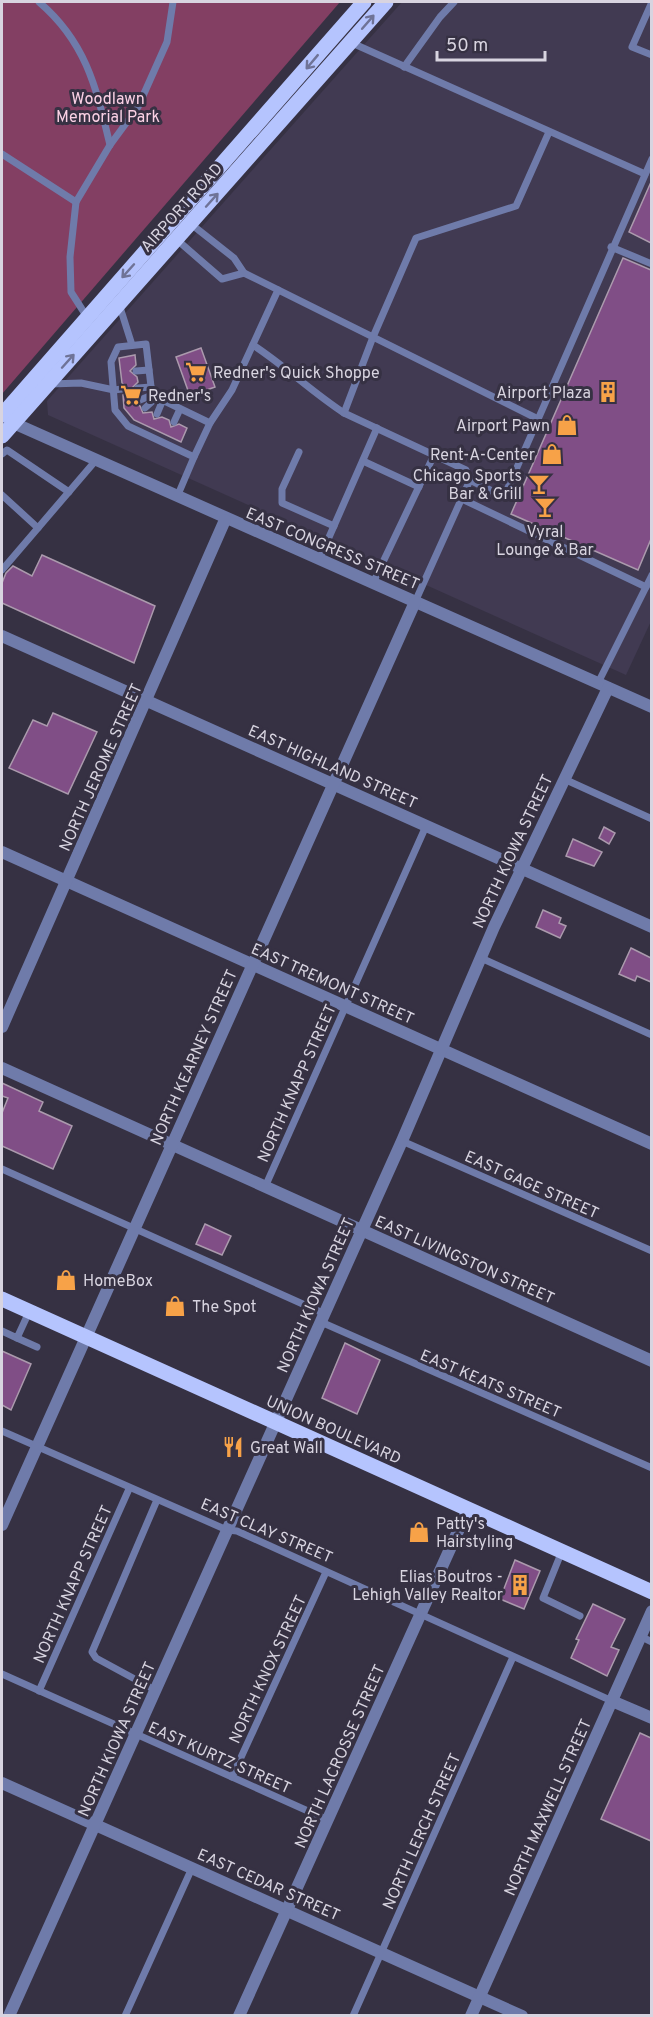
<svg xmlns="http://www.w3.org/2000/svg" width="653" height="2017" viewBox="0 0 653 2017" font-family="Overpass,sans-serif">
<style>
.built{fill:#413a52}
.green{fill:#833f63}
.building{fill:#804e86;stroke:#ab9aad;stroke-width:1.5}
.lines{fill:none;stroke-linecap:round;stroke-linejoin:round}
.service{stroke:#6f7baa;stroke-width:7}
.minor{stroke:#6f7baa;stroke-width:12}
.primary{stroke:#b5c4fe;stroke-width:15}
.oneway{stroke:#6f7397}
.labels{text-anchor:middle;stroke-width:6;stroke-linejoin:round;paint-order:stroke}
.park-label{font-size:16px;fill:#fbd1e5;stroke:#363143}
.street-label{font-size:16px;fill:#d8d4e0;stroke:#363143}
.poi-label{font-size:16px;fill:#d8d4e0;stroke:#363143;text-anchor:start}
</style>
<rect width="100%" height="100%" fill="#363143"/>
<path class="built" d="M402,2H651L652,619L626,675L48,415L47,401Z"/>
<path class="green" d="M2,2H340L2,394Z"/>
<g class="building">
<path d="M651,182V243L629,232Z"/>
<path d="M623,258L651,270V539L638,570L511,514Z"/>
<path d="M201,348L215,387L190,396L176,357Z"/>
<path d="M135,355L136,365L130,371L137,377L138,382L132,388L139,394L135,403L140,406L143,413L152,412L154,419L162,417L169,420L171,427L179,424L187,428L181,442L134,420L124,408L123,395L128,389L122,383L119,358Z"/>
<path d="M42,555L155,606L134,663L2,603V583L6,573L13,566L32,576Z"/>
<path d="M53,713L97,732L68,794L9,768L33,720L47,726Z"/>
<path d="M604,827L615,833L609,844L599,838Z"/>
<path d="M573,839L602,852L594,866L566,856Z"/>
<path d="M543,910L561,918L559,923L566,926L560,938L536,927Z"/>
<path d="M631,948L651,958V982L637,976L635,981L619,974Z"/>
<path d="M2,1083L43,1102L39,1111L72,1126L53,1169L2,1146V1113L8,1098L2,1096Z"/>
<path d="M205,1224L231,1236L222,1255L196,1244Z"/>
<path d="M345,1343L380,1360L357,1414L322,1398Z"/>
<path d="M2,1351L31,1364L11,1410L2,1405Z"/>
<path d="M515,1560L540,1571L524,1609L500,1599Z"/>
<path d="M593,1604L625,1619L611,1647L619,1650L607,1676L571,1658L579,1640L576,1639Z"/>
<path d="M640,1733L651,1738V1841L601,1819Z"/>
</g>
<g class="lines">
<g class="service">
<path d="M39,2C86,42 96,87 110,145"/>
<path d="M652,2L632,47L652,55"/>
<path d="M352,43L645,174"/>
<path d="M404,67L440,17L454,2"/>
<path d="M2,154L76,202"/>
<path d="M191,224L234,258L244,273L536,418"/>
<path d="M176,239L222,279L244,273"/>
<path d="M611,247L652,264"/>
<path d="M119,304L132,345"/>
<path d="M87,317L71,292L70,257L76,202L110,145L138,107L167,42L173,2"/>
<path d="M253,345C285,366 312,392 344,413"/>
<path d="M136,371L149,370"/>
<path d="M50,384L81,383L114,390L122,389"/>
<path d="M138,388L151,387"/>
<path d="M140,400L152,395"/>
<path d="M145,408L155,399"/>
<path d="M157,414L162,402"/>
<path d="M174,422L180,409"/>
<path d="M299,452L282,489V503L334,526"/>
<path d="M2,454L7,450L69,492"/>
<path d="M194,457L210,423L232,390L278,290"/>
<path d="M363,461L419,487"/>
<path d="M470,480L466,470L344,413L373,337L416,238L516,206L549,132"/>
<path d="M2,495L38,528"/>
<path d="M177,497L194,457L128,426L115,410L111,362L118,347L146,344L152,395L210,423"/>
<path d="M462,499L646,587"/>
<path d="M319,560L377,428"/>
<path d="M2,570L97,459"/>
<path d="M373,583L434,455"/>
<path d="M415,602L470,480L504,497L652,159"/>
<path d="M598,683L652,575"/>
<path d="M564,779L652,819"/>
<path d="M481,958L652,1035"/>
<path d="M402,1141L652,1251"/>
<path d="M2,1169L325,1314"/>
<path d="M265,1187L426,826"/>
<path d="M321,1322L652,1468"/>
<path d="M2,1331L17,1338L29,1312"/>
<path d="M17,1338L37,1347"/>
<path d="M2,1431L227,1530L237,1531L612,1701"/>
<path d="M562,1551L543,1598L580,1616"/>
<path d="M640,1636L652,1642"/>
<path d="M2,1674L328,1820"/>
<path d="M155,1690L96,1658L92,1652L157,1500"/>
<path d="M39,1691L129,1489"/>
<path d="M232,1777L326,1572"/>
<path d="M125,2016L192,1868"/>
<path d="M353,2016L513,1657"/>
</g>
<g class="minor">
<path d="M9,421L652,707"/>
<path d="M2,636L652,927"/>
<path d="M2,852L652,1144"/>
<path d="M2,1027L225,520"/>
<path d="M2,1068L652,1361"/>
<path d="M2,1525L415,602"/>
<path d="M612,1701L652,1718"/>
<path d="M2,1783L522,2016"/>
<path d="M9,2016L402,1141L494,927L608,688"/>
<path d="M239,2016L468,1509"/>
<path d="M471,2016L652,1611"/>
</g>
<g class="primary">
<path d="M2,415L364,2"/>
<path d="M2,436L386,2"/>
<path d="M2,1299L652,1592"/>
</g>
</g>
<defs><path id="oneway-shaft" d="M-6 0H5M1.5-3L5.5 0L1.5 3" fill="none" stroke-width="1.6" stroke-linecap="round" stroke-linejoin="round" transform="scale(1.5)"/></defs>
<g class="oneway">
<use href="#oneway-shaft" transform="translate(368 22) rotate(-49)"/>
<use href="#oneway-shaft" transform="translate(312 62) rotate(130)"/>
<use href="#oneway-shaft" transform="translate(212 200) rotate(-48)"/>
<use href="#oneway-shaft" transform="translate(128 271) rotate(132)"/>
<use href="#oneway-shaft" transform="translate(68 361) rotate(-48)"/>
</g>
<defs>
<symbol id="supermarket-bare" viewBox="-9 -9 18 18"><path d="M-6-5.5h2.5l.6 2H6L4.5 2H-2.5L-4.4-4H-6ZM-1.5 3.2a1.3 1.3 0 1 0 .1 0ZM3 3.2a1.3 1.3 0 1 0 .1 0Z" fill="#f7a248" stroke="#363143" stroke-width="2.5" paint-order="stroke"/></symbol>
<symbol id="building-bare" viewBox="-9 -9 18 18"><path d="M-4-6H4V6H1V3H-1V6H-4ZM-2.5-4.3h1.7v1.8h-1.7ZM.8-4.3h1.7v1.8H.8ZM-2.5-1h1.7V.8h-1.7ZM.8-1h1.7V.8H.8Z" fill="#f7a248" stroke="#363143" stroke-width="2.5" paint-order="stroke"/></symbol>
<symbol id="shop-bare" viewBox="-9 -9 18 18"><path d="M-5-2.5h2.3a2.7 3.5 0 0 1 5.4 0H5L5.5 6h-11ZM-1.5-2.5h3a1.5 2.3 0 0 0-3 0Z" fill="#f7a248" stroke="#363143" stroke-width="2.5" paint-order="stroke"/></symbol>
<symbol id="bar-bare" viewBox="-9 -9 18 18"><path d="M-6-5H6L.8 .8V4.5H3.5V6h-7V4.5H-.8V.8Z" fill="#f7a248" stroke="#363143" stroke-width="2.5" paint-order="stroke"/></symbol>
<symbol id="restaurant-bare" viewBox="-9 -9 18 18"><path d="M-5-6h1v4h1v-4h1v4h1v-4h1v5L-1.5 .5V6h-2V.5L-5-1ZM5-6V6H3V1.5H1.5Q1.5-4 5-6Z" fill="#f7a248" stroke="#363143" stroke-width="2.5" paint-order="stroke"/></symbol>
</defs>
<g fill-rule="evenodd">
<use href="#supermarket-bare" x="181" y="357" width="30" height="30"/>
<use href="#building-bare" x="593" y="377" width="30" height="30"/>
<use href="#supermarket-bare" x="116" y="380" width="30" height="30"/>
<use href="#shop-bare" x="552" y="410" width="30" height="30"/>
<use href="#shop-bare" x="537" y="439" width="30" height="30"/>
<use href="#bar-bare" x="524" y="469" width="30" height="30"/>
<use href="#bar-bare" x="530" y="492" width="30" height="30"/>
<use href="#shop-bare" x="51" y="1265" width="30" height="30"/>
<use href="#shop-bare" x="160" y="1291" width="30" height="30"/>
<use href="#restaurant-bare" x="218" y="1432" width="30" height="30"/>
<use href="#shop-bare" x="404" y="1517" width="30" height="30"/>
<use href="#building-bare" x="505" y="1570" width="30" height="30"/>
</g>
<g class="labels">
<g class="park-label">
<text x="108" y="104">Woodlawn<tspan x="108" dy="18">Memorial Park</tspan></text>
</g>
<g class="street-label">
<text transform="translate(181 207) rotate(-48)" y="6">AIRPORT ROAD</text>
<text transform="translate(333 548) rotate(23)" y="6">EAST CONGRESS STREET</text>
<text transform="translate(333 766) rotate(24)" y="6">EAST HIGHLAND STREET</text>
<text transform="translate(100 767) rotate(-66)" y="6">NORTH JEROME STREET</text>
<text transform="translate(512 851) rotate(-65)" y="6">NORTH KIOWA STREET</text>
<text transform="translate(333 983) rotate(24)" y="6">EAST TREMONT STREET</text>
<text transform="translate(193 1057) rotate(-66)" y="6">NORTH KEARNEY STREET</text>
<text transform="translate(296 1083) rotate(-66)" y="6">NORTH KNAPP STREET</text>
<text transform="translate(532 1184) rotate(24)" y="6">EAST GAGE STREET</text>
<text transform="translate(465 1259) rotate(24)" y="6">EAST LIVINGSTON STREET</text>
<text transform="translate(315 1295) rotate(-66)" y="6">NORTH KIOWA STREET</text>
<text transform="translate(491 1383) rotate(23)" y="6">EAST KEATS STREET</text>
<text transform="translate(334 1429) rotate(24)" y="6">UNION BOULEVARD</text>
<text transform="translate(267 1530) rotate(23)" y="6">EAST CLAY STREET</text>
<text transform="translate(72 1584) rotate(-66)" y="6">NORTH KNAPP STREET</text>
<text transform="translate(267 1669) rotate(-65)" y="6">NORTH KNOX STREET</text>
<text transform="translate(116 1739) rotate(-66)" y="6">NORTH KIOWA STREET</text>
<text transform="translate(339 1756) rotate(-66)" y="6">NORTH LACROSSE STREET</text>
<text transform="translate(220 1757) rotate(24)" y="6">EAST KURTZ STREET</text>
<text transform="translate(547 1807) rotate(-66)" y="6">NORTH MAXWELL STREET</text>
<text transform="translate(421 1831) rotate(-66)" y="6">NORTH LERCH STREET</text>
<text transform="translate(269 1884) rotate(24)" y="6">EAST CEDAR STREET</text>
</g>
<g class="poi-label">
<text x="213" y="378">Redner's Quick Shoppe</text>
<text x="591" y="398" text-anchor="end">Airport Plaza</text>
<text x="148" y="401">Redner's</text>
<text x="550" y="431" text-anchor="end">Airport Pawn</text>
<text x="535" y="460" text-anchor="end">Rent-A-Center</text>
<text x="522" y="481" text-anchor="end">Chicago Sports<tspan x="522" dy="18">Bar &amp; Grill</tspan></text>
<text x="545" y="537" text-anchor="middle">Vyral<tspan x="545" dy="18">Lounge &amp; Bar</tspan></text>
<text x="83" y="1286">HomeBox</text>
<text x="192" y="1312">The Spot</text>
<text x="250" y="1453">Great Wall</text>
<text x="436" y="1529">Patty's<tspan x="436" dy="18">Hairstyling</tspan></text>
<text x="503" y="1582" text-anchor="end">Elias Boutros -<tspan x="503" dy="18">Lehigh Valley Realtor</tspan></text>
</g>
</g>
<rect width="653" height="2017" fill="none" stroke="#d8d4e0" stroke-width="6"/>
<path d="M437 51v9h108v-9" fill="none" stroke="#d8d4e0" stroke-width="3"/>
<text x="446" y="51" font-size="18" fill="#d8d4e0" stroke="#363143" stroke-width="4.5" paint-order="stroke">50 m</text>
</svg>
